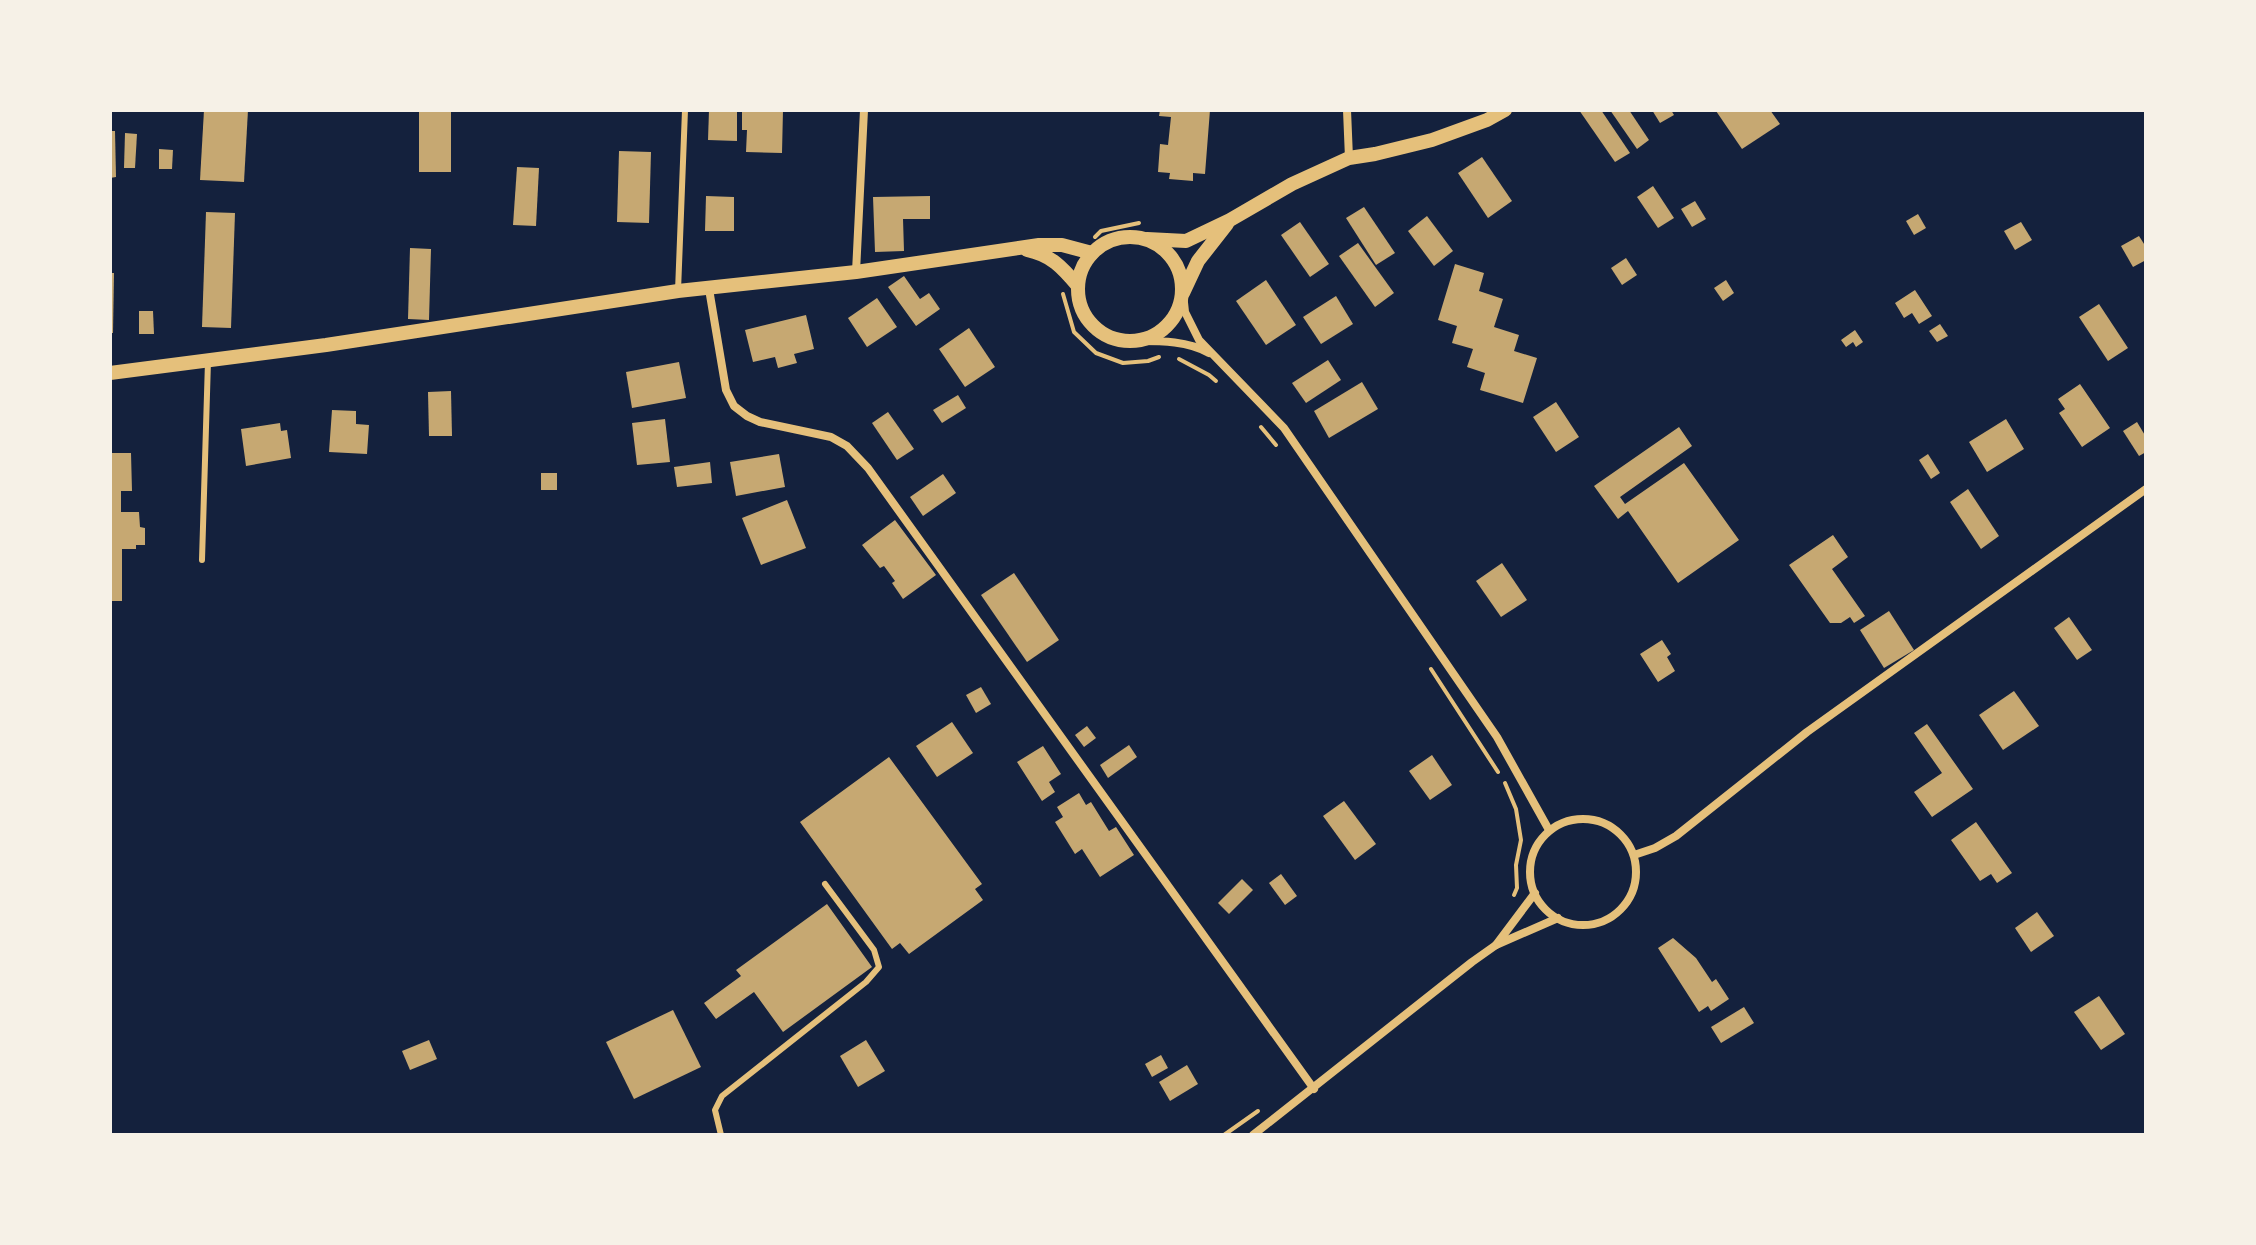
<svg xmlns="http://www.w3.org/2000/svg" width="2256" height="1245" viewBox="0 0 2256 1245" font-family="Arial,sans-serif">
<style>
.building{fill:#c6a872}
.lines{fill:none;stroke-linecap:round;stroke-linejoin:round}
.path{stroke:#e5c07b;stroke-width:4}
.service{stroke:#e5c07b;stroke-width:6}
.minor{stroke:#e5c07b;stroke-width:8}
.tertiary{stroke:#e5c07b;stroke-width:14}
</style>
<rect width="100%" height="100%" fill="#14213d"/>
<g class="building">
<path d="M204,110H248L244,182L200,180Z"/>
<rect x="419" y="110" width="32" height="62"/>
<path d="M709,110H737V141L708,140Z"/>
<path d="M742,110H783L782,153L746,152L747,130H742Z"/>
<path d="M1160,110H1210L1205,174L1193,173V181L1169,179L1170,173L1158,172L1160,144L1168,145L1171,117L1159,116Z"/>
<path d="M1579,110H1601L1630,153L1615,162Z"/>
<path d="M1610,110H1629L1649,140L1637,149Z"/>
<path d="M1652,110H1671L1674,115L1660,123Z"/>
<path d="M1718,110H1770L1780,124L1742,149L1716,111Z"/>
<path d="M110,131H115L116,177L110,178Z"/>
<path d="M125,133L137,134L135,168H124Z"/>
<path d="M159,149L173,150L172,169H159Z"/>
<path d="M619,151L651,152L649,223L617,222Z"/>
<path d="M1482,157L1512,201L1488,218L1458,173Z"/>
<path d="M517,167L539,168L536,226L513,225Z"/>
<path d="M1653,186L1674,218L1658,228L1637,197Z"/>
<path d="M706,196L734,197V231H705Z"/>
<path d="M930,196V219H903L904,251L875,252L873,197Z"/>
<path d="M1695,201L1706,219L1692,227L1681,209Z"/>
<path d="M1364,207L1395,253L1376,265L1346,218Z"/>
<path d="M206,212L235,213L231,328L202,327Z"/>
<path d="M1918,214L1926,228L1914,235L1906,221Z"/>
<path d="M1427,216L1453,251L1434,266L1408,231Z"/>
<path d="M1300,222L1329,264L1310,277L1281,235Z"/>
<path d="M2021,222L2032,240L2015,250L2004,231Z"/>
<path d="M2139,236L2146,247V260L2133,267L2121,246Z"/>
<path d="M1358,243L1394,293L1375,307L1339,256Z"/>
<path d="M410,248L431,249L429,320L408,319Z"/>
<path d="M1626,258L1637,275L1622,285L1611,268Z"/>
<path d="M1455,264L1484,273L1479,291L1503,299L1494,327L1519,335L1514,351L1537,358L1523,403L1480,390L1485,373L1467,367L1473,349L1452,343L1457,326L1438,320Z"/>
<path d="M110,273H114L113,333H110Z"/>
<path d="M904,276L920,299L929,293L940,309L916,326L888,287Z"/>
<path d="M1266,280L1296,325L1266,345L1236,301Z"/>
<path d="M1726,280L1734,293L1723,301L1714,288Z"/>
<path d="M1915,290L1932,316L1919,324L1912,313L1904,318L1895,303Z"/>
<path d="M1336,296L1353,324L1321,344L1303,317Z"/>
<path d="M877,298L897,327L867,347L848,318Z"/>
<path d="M2099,304L2128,348L2108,361L2079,317Z"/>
<path d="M139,311H153L154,334H139Z"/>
<path d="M806,315L814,349L794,354L797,363L778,368L775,357L753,362L745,330Z"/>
<path d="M1940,324L1948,336L1937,342L1929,331Z"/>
<path d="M969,328L995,367L965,387L939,349Z"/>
<path d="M1855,330L1863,342L1856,347L1853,342L1846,347L1841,340Z"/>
<path d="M1328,360L1341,380L1306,403L1292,383Z"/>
<path d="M679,362L686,398L632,408L626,372Z"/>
<path d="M1362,382L1378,409L1329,438L1314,411Z"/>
<path d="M2080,384L2110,428L2082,447L2059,413L2065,409L2058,399Z"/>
<path d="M451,391L452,436H429L428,392Z"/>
<path d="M958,395L966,408L942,423L933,410Z"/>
<path d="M1556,402L1579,437L1556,452L1533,417Z"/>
<path d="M332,410L356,411V424L369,425L367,454L329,452Z"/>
<path d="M888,412L914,449L897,460L872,423Z"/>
<path d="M665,419L670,462L637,465L632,423Z"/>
<path d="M2006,419L2024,449L1987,472L1969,442Z"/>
<path d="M2137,422L2146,437V452L2139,456L2123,431Z"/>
<path d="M280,423L281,431L287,430L291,458L246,466L241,429Z"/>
<path d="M1679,427L1692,446L1620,497L1625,504L1684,463L1739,540L1678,583L1628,511L1618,519L1594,486Z"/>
<path d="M110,453H131L132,491H121V512H139L140,527L145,528V545H136V549H122V601H110Z"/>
<path d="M779,454L785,487L736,496L730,462Z"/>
<path d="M1928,454L1940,473L1931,479L1919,460Z"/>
<path d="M710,462L712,483L677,487L674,467Z"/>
<rect x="541" y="473" width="16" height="17"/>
<path d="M943,474L956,493L923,516L910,497Z"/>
<path d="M1968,489L1999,536L1981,549L1950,502Z"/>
<path d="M787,500L806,548L761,565L742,518Z"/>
<path d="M895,520L936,575L903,599L892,583L895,581L884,566L880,568L862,545Z"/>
<path d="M1833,535L1848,557L1832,569L1865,616L1854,623L1850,617L1841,623H1830L1789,565Z"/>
<path d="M1502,563L1527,600L1501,617L1476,581Z"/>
<path d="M1014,573L1059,640L1027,662L981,595Z"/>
<path d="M1889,611L1914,650L1884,668L1860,630Z"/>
<path d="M2069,617L2092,650L2077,660L2054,628Z"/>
<path d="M1662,640L1671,654L1667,657L1675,671L1658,682L1640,654Z"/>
<path d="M981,687L991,704L976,713L966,695Z"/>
<path d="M2014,691L2039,726L2003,750L1979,715Z"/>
<path d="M952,722L973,753L937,777L916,746Z"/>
<path d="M1927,724L1973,789L1932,817L1914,792L1942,773L1914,733Z"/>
<path d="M1087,726L1096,738L1084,747L1075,735Z"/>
<path d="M1129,745L1137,757L1108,778L1100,765Z"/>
<path d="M1043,746L1061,774L1049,782L1055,792L1042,801L1017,762Z"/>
<path d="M1432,755L1452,785L1430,800L1409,771Z"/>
<path d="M889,757L982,884L975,889L983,900L909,954L900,943L892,949L800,822Z"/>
<path d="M1079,793L1086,805L1091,802L1109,831L1116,827L1134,855L1100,877L1082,849L1075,854L1055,822L1063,817L1057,807Z"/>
<path d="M1344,801L1376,844L1355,860L1323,816Z"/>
<path d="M1976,822L2012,873L1997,883L1991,874L1980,881L1951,840Z"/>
<path d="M1281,874L1297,896L1285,905L1269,883Z"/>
<path d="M1242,879L1253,890L1229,914L1218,903Z"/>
<path d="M827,904L872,967L783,1032L754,992L716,1019L704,1003L741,976L736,970Z"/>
<path d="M2037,912L2054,936L2031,952L2015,928Z"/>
<path d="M1673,938L1696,958L1712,982L1716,979L1729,999L1711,1011L1708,1006L1699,1012L1658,948Z"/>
<path d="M2099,996L2125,1034L2101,1050L2074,1012Z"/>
<path d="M1744,1007L1754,1023L1721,1043L1711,1027Z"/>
<path d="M673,1010L701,1067L634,1099L606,1042Z"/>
<path d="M429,1040L437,1059L410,1070L402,1051Z"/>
<path d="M866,1040L885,1071L858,1087L840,1056Z"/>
<path d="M1161,1055L1168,1068L1152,1077L1145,1064Z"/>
<path d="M1187,1065L1198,1084L1170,1101L1159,1082Z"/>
</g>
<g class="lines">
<g class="path">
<path d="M1095,237L1101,231L1139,223"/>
<path d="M1063,294L1074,332L1096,353L1123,363L1148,361L1159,357"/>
<path d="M1179,359L1209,375L1216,381"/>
<path d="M1261,427L1276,445"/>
<path d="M1431,669L1498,772"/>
<path d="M1505,783L1516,809L1521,840L1516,865L1517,888L1514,895"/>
<path d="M1224,1135L1258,1111"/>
</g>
<g class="service">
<path d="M678,291L685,110"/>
<path d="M202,560L208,361"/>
<path d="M721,1135L715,1110L722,1096L866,982L879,967L874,950L825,884"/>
</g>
<g class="minor">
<path d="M1347,110L1349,158"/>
<path d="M856,272L864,110"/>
<path d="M709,289L726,390L734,406L747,416L760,422L831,437L847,446L868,468L1314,1089"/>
<path d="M1183,293L1185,312L1199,340L1284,428L1497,737L1549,830"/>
<path d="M1138,341C1162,341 1188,341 1209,353"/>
<circle cx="1583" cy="872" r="53"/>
<path d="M1634,855L1655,848L1676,836L1807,732L2146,489"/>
<path d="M1496,945L1535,893"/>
<path d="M1253,1135L1472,962L1496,945L1558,918"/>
</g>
<g class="tertiary">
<circle cx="1130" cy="289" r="52"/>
<path d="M1147,239L1186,241L1230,220L1292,184L1349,158L1375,154L1432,140L1487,120L1505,110"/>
<path d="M1027,250C1051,255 1062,267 1078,286"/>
<path d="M1183,293L1198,261L1227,224"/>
<path d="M110,373L326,345L678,291L856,272L1039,245H1062L1092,253"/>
</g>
</g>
<rect width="2256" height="1245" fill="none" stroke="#f6f1e7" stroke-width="224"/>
</svg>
